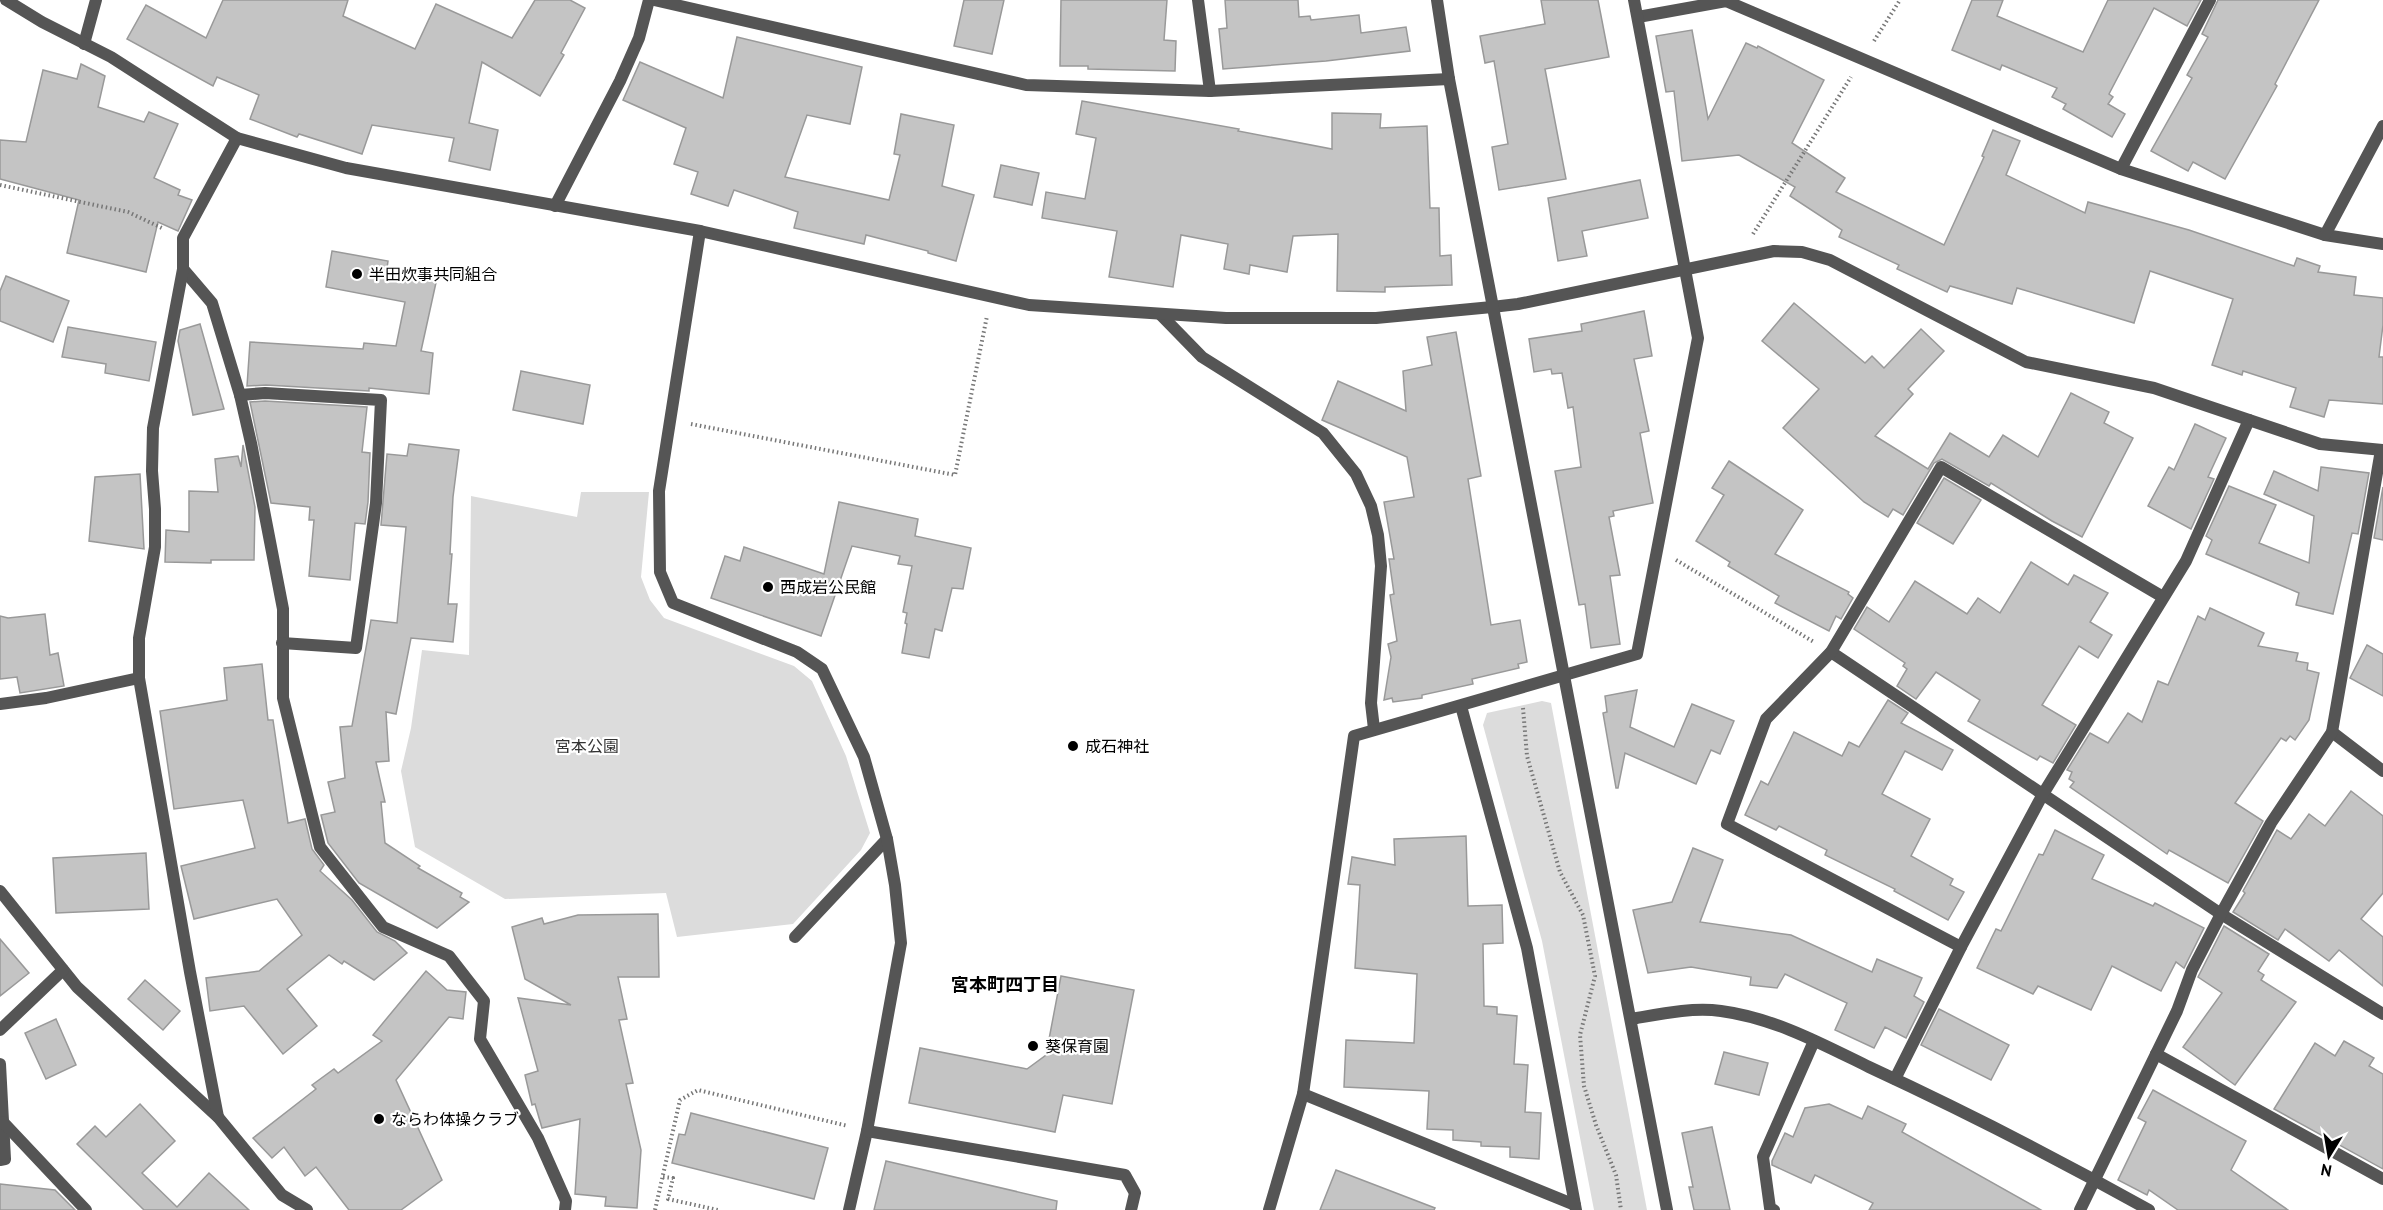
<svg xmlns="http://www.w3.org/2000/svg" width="2383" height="1210" viewBox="0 0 2383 1210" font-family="'PT Sans','Noto Sans JP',sans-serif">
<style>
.green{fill:#dcdcdc}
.building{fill:#c4c4c4;stroke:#999;stroke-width:1.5}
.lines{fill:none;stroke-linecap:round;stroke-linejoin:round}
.path{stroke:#777;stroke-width:4;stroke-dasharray:1.5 3;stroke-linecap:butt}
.service{stroke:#555;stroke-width:12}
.minor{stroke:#555;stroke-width:12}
.tertiary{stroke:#555;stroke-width:12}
.poi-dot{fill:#000;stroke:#fff;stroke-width:2}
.labels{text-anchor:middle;stroke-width:4.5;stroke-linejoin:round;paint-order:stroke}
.poi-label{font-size:16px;fill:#000;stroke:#fff;text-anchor:start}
.park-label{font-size:16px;fill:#333;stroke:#fff}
.neighbourhood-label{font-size:18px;font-weight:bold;fill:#000;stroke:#fff}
</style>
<rect width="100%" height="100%" fill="#fff"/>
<g class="green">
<path d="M581,492H649L641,577L650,600L664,618L794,666L812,681L846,756L870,833L861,850L793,924L677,937L666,893L505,899L415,847L401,771L411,728L422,650L469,655L471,496L577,517Z"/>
<path d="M1542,701L1551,703L1647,1210H1594L1542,941L1483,725L1487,713Z"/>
</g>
<g class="building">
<path d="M223,0H348L343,16L415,49L436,4L512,38L535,0H570L585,8L561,53L564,55L540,96L482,62L469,123L498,130L490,170L449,161L454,138L372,125L362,154L299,134L297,137L250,119L259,95L217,77L213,86L127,39L146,5L206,38Z"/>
<path d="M964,0H1004L992,54L954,46Z"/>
<path d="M1061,0H1167L1164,40L1176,41L1175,71L1088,69V66H1060Z"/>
<path d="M1225,0H1298L1299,17L1310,16L1311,20L1359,15L1361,33L1406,27L1410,51L1326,61L1223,69L1219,29L1227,28Z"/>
<path d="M1541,0H1598L1609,57L1545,69L1566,179L1499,190L1492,147L1508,144L1494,61L1485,63L1480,36L1545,24Z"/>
<path d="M1972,0H2003L1997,16L2083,52L2108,0H2201L2187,26L2154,8L2109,94L2113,97L2108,104L2125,114L2112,137L2063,109L2066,104L2052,97L2057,88L2002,65L2000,70L1952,50Z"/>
<path d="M2218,0H2319L2275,84L2277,86L2225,179L2193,162L2188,171L2151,151L2192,78L2187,75L2208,37L2202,34Z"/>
<path d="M1692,30L1708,119L1746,43L1757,48L1758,46L1824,80L1792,143L1845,178L1836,192L1944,245L1984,157L1982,156L1993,130L2020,141L2006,175L2085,213L2088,202L2189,230L2294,266L2297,258L2320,266L2318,272L2356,277L2354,295L2383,298V325L2379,357H2383V404L2329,400L2324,417L2290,407L2296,388L2243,371L2242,375L2212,365L2233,299L2150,271L2134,323L2017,288L2012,304L1950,286L1947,292L1897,269L1899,265L1839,237L1842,230L1790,196L1795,187L1739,155L1682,161L1674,91L1666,92L1656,36Z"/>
<path d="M737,37L862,67L850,124L807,115L785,177L889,200L900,155L894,154L901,114L954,125L942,186L974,195L956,261L928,253V251L866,235L864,244L794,228L798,212L734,190L728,206L691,194L698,172L674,164L686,128L623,100L640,62L723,98Z"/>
<path d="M81,64L105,76L98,107L144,122L149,112L178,124L154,178L180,190L178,195L192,200L178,231L158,222L146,272L67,253L79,200L0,179V140L26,142L43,70L77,79Z"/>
<path d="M1082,101L1239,129L1238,131L1332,149V113L1381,114L1380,128L1427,126L1430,208H1439L1440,256L1451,255L1452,285L1385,287V292L1337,291L1338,234L1293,236L1287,272L1250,265L1249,274L1224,269L1228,244L1181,235L1173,287L1109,277L1117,231L1042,218L1046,192L1085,199L1096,138L1076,134Z"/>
<path d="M1001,165L1039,173L1032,205L994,197Z"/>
<path d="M1640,180L1648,218L1582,231L1587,256L1558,261L1548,198Z"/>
<path d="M332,251L388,261L387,268L437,278L421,351L433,353L429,394L369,388V391L266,385L247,386L250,342L363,349L364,343L396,346L405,302L326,287Z"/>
<path d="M6,276L69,301L53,342L0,321V291Z"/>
<path d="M1794,303L1865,363L1872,356L1884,368L1921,329L1944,351L1908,389L1913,394L1875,436L1928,469L1950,433L1989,457L2003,435L2038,457L2071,393L2109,412L2104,423L2133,438L2082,537L2052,521L1991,483L1989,486L1942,459L1934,463L1903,515L1893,509L1888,517L1864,502L1783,428L1819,389L1762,341Z"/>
<path d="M1644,311L1652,356L1634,359L1649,431L1640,433L1653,503L1613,511L1614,516L1609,517L1620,575L1610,576L1620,644L1591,648L1585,604L1579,605L1555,471L1581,467L1573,407L1568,408L1562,373L1552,374L1551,369L1534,372L1529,339L1582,331L1581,324Z"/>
<path d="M200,324L224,409L193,415L178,341L180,330Z"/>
<path d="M68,327L156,342L149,381L105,373L106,364L62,357Z"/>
<path d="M1456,332L1481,476L1468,479L1491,625L1520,620L1527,662L1518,664L1519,668L1472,679L1473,684L1422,695V698L1393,702L1392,698L1384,700L1391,657L1388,644L1397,641L1390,595L1394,594L1389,559H1394L1384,502L1414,497L1407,457L1322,420L1338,381L1406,411L1403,371L1432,365L1427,337Z"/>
<path d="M521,371L590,385L583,424L513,410Z"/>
<path d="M265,401L367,407L362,452L370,453L368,502L365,524L355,523L350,580L309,576L314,520H309L310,507L271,503L250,402Z"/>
<path d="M2195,424L2226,438L2208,477L2214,479L2191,529L2148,506L2169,467L2174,470Z"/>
<path d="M409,444L459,450L453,497L450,554H452L448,604H457L453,642L411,638L396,714L386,712L389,761L376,762L385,802H381L385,843L420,866L418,868L462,893L460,897L469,902L437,928L359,883L328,843L321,815L335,812L328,782L345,778L340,727L352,726L371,620L397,623L406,527L381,525L387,454L407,456Z"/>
<path d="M243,445L255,507L254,560H211V563L165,562L166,530L189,532V491L218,492L215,459L238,456L241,467Z"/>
<path d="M1729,461L1803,510L1775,554L1849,592L1848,594L1853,598L1841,619L1836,616L1829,631L1775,603L1779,596L1728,566L1730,562L1696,541L1724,495L1712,488Z"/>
<path d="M2321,467L2369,473L2358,534L2352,533L2333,614L2296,605L2299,593L2206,554L2212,540L2206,536L2229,486L2276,505L2259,543L2309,563L2314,516L2264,494L2274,471L2318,491Z"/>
<path d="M140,474L144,549L89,541L95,477Z"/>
<path d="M1944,478L1981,500L1953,544L1917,523Z"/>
<path d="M2383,487V540L2374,538Z"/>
<path d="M839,502L918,519L915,536L971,548L963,589L952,588L942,631L935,629L929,658L902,653L907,624L905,623L907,613L903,612L912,566L898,564L900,556L852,546L821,636L711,598L725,556L740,561L744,547L824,574Z"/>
<path d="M2031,562L2068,585L2074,575L2108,593L2090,622L2112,635L2098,658L2079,646L2042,705L2076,725L2053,763L2040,756L2037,760L1968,721L1980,700L1936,672L1916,699L1897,686L1907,669L1903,666L1905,663L1854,629L1867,607L1889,622L1915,581L1967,614L1978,598L2000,613Z"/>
<path d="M2210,608L2264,633L2258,646L2298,653L2296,661L2308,663L2307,670L2319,673L2309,720L2295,740L2290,736L2286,741L2281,738L2235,803L2263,821L2228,883L2169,850L2167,854L2070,787L2074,782L2069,779L2072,772L2067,770L2090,733L2108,743L2128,713L2142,722L2158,681L2168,685L2198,616L2205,620Z"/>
<path d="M45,614L50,655L58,653L64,686L20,693L17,677L0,679V616L8,618Z"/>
<path d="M2367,645L2383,654V696L2350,678Z"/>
<path d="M262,664L268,720H273L288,823L305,819L312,849L324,865L320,871L352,900L377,932L395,941L407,953L374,980L344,961L342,964L329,955L287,989L317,1026L283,1054L244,1006L210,1011L206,978L259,971L302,935L277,899L194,919L181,866L255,848L243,800L174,809L160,711L227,700L224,668Z"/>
<path d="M1637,690L1630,727L1674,747L1692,704L1734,721L1720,754L1711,750L1696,784L1625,753L1618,788H1616L1603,713L1607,712L1605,696Z"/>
<path d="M1888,700L1908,713L1901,723L1953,750L1942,770L1905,751L1882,794L1930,819L1911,856L1953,879L1950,885L1964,892L1948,920L1894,891L1895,889L1825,855L1827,850L1779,826L1776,830L1745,815L1761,781L1768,785L1794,732L1842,756L1849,742L1859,747Z"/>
<path d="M2351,791L2383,816V893L2361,919L2383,937V986L2339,950L2329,961L2285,929L2278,940L2233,912L2245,893L2243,891L2277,830L2291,839L2309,814L2325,826Z"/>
<path d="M2055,830L2104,855L2092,879L2153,906L2155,903L2204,928L2184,968L2176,962L2161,991L2112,966L2091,1010L2038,986L2033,994L1977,968L1996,929L2001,931L2039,854L2043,855Z"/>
<path d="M1466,836L1468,906L1502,905L1503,943L1483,944L1484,1006L1497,1007V1014L1517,1016L1514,1064L1528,1065L1525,1112L1541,1113L1539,1159L1510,1157V1147L1481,1146V1142L1453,1140V1130L1427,1129L1429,1091L1344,1087L1346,1040L1414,1043L1417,974L1355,968L1360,885L1348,884L1352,857L1395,865L1394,839Z"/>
<path d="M1693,848L1723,860L1700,922L1791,935L1872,972L1877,959L1922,978L1914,996L1924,1002L1906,1038L1885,1027L1874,1048L1835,1030L1847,1003L1785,974L1777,988L1750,985L1751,977L1691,967L1648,973L1633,910L1672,902Z"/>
<path d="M146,853L149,909L56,913L53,858Z"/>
<path d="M658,914L659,977H618L627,1019L619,1020L633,1083L626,1084L641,1150L637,1208L605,1206L606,1197L575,1194L580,1119L542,1128L535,1104L532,1105L525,1075L538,1071L518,998L571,1005L525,979L512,927L542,918L544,924L578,915Z"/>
<path d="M2224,926L2269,954L2258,971L2264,975L2261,980L2296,1002L2235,1085L2183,1047L2222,993L2198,977Z"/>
<path d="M0,939L29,973L0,996Z"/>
<path d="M426,971L447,990L466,992L463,1019L449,1017L396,1080L442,1180L401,1210H349L316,1167L305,1176L284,1147L272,1158L253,1138L316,1089L312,1085L334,1069L338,1073L382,1041L373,1035Z"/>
<path d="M1061,976L1134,990L1112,1104L1063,1095L1055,1132L909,1103L920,1048L1027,1069L1046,1055Z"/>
<path d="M145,980L180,1011L163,1030L128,999Z"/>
<path d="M1939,1009L2009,1045L1991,1080L1921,1045Z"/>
<path d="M56,1019L76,1065L46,1079L25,1033Z"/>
<path d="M2344,1041L2374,1058L2369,1066L2383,1074V1169L2274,1109L2315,1043L2335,1056Z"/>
<path d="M1724,1052L1768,1063L1759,1095L1715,1084Z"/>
<path d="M2153,1090L2246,1141L2231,1170L2288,1210H2178L2149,1190L2147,1195L2118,1180L2146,1122L2138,1118Z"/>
<path d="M140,1104L175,1141L142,1173L177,1207L209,1173L249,1210H144L77,1144L95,1126L106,1137Z"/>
<path d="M1829,1104L1862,1119L1868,1106L1906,1124L1902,1132L2041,1210H1869L1873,1203L1815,1175L1811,1183L1772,1165V1161L1785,1133L1793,1137L1805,1108Z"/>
<path d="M691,1113L828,1148L814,1199L672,1163L679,1134L685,1135Z"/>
<path d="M1712,1127L1730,1210H1694L1689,1187H1693L1682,1133Z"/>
<path d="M886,1161L1057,1201L1056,1210H874Z"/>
<path d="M1336,1170L1435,1208L1434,1210H1320Z"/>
<path d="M0,1184L55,1190L75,1210H0Z"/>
</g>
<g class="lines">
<g class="path">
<path d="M1874,41L1900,0"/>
<path d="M0,185L128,212L164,229"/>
<path d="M1753,234L1851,77"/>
<path d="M691,424L955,475L987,316"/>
<path d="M1676,560L1814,642"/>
<path d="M1523,708L1527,756L1560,872L1583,915L1595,976L1580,1035L1584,1086L1596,1125L1616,1175L1621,1210"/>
<path d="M663,1177L673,1178L668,1199L718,1210"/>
<path d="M655,1210L680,1100L698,1090L848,1126"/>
</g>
<path class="service" d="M795,937L887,839"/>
<g class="minor">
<path d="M654,0L1026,85L1210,91L1449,79"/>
<path d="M1198,0L1210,91"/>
<path d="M1638,17L1726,1L2121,169L2325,235L2383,244"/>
<path d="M84,44L96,0"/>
<path d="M2121,169L2210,0"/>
<path d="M555,206L620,81L639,38L649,0"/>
<path d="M700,231L659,491L660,572L673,603L797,652L822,669L864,757L887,839L895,885L901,943L867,1131L849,1210"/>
<path d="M2325,235L2383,126"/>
<path d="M183,269L212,303L240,395L251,443L283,609V698L320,847L383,927L449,956L484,1001L480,1039L538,1138L566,1201L565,1210"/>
<path d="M1492,307L1518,304L1774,251L1802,252L1830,260L2026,362L2154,388L2320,444L2383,450"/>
<path d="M1161,315L1202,357L1323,433L1356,474L1371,506L1378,535L1381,566L1371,703L1374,729"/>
<path d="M240,395L265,393L381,400L376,503L356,648L282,643"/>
<path d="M1831,652L2221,914L2383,1014"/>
<path d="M0,704L46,698L139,678"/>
<path d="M1461,706L1527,948L1576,1210"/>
<path d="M2332,732L2383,771"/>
<path d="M0,891L77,987L218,1117L282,1195L307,1210"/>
<path d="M1961,947L1727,824L1766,719L1831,652L1941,467L2163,597"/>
<path d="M1631,1019C1660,1014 1692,1007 1721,1011C1774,1018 1822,1044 1869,1067C1964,1111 2058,1159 2149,1210"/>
<path d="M0,1030L63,970"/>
<path d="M2156,1054L2383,1179"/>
<path d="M0,1064L5,1159L0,1160"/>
<path d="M1895,1079L1961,947L2043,794L2186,561L2249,420"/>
<path d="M1303,1094L1575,1205"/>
<path d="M218,1117L190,972L139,678V638L155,547V509L152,471L153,428L183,269V238L237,138"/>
<path d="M3,1122L86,1210"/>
<path d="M867,1131L1125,1175L1135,1193L1131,1210"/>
<path d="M1269,1210L1303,1094L1354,736L1637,654L1698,338L1634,0"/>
<path d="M1774,1210L1770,1208L1763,1157L1814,1041"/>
<path d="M2080,1210L2177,1011L2192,970L2221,914L2271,823L2332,732L2381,450"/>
</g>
<g class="tertiary">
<path d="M6,0L42,22L111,57L237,138L346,168L700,231L1029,305L1226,318H1376L1492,307"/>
<path d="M1437,0L1449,79L1667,1210"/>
</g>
</g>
<g class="poi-dot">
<circle cx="357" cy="274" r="6"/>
<circle cx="768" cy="587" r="6"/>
<circle cx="1073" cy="746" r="6"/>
<circle cx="1033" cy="1046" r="6"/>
<circle cx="379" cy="1119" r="6"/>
</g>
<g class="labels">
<g class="poi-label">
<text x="369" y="280">半田炊事共同組合</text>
<text x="780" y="593">西成岩公民館</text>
<text x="1085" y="752">成石神社</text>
<text x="1045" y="1052">葵保育園</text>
<text x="391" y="1125">ならわ体操クラブ</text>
</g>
<g class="park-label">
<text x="587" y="752">宮本公園</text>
</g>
<g class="neighbourhood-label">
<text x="1005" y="991">宮本町四丁目</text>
</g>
</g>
<g transform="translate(2329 1156) rotate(191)" stroke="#ffffff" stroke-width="4.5" paint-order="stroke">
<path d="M0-4.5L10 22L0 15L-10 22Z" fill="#000000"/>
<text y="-9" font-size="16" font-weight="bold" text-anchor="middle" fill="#000000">N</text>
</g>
</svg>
